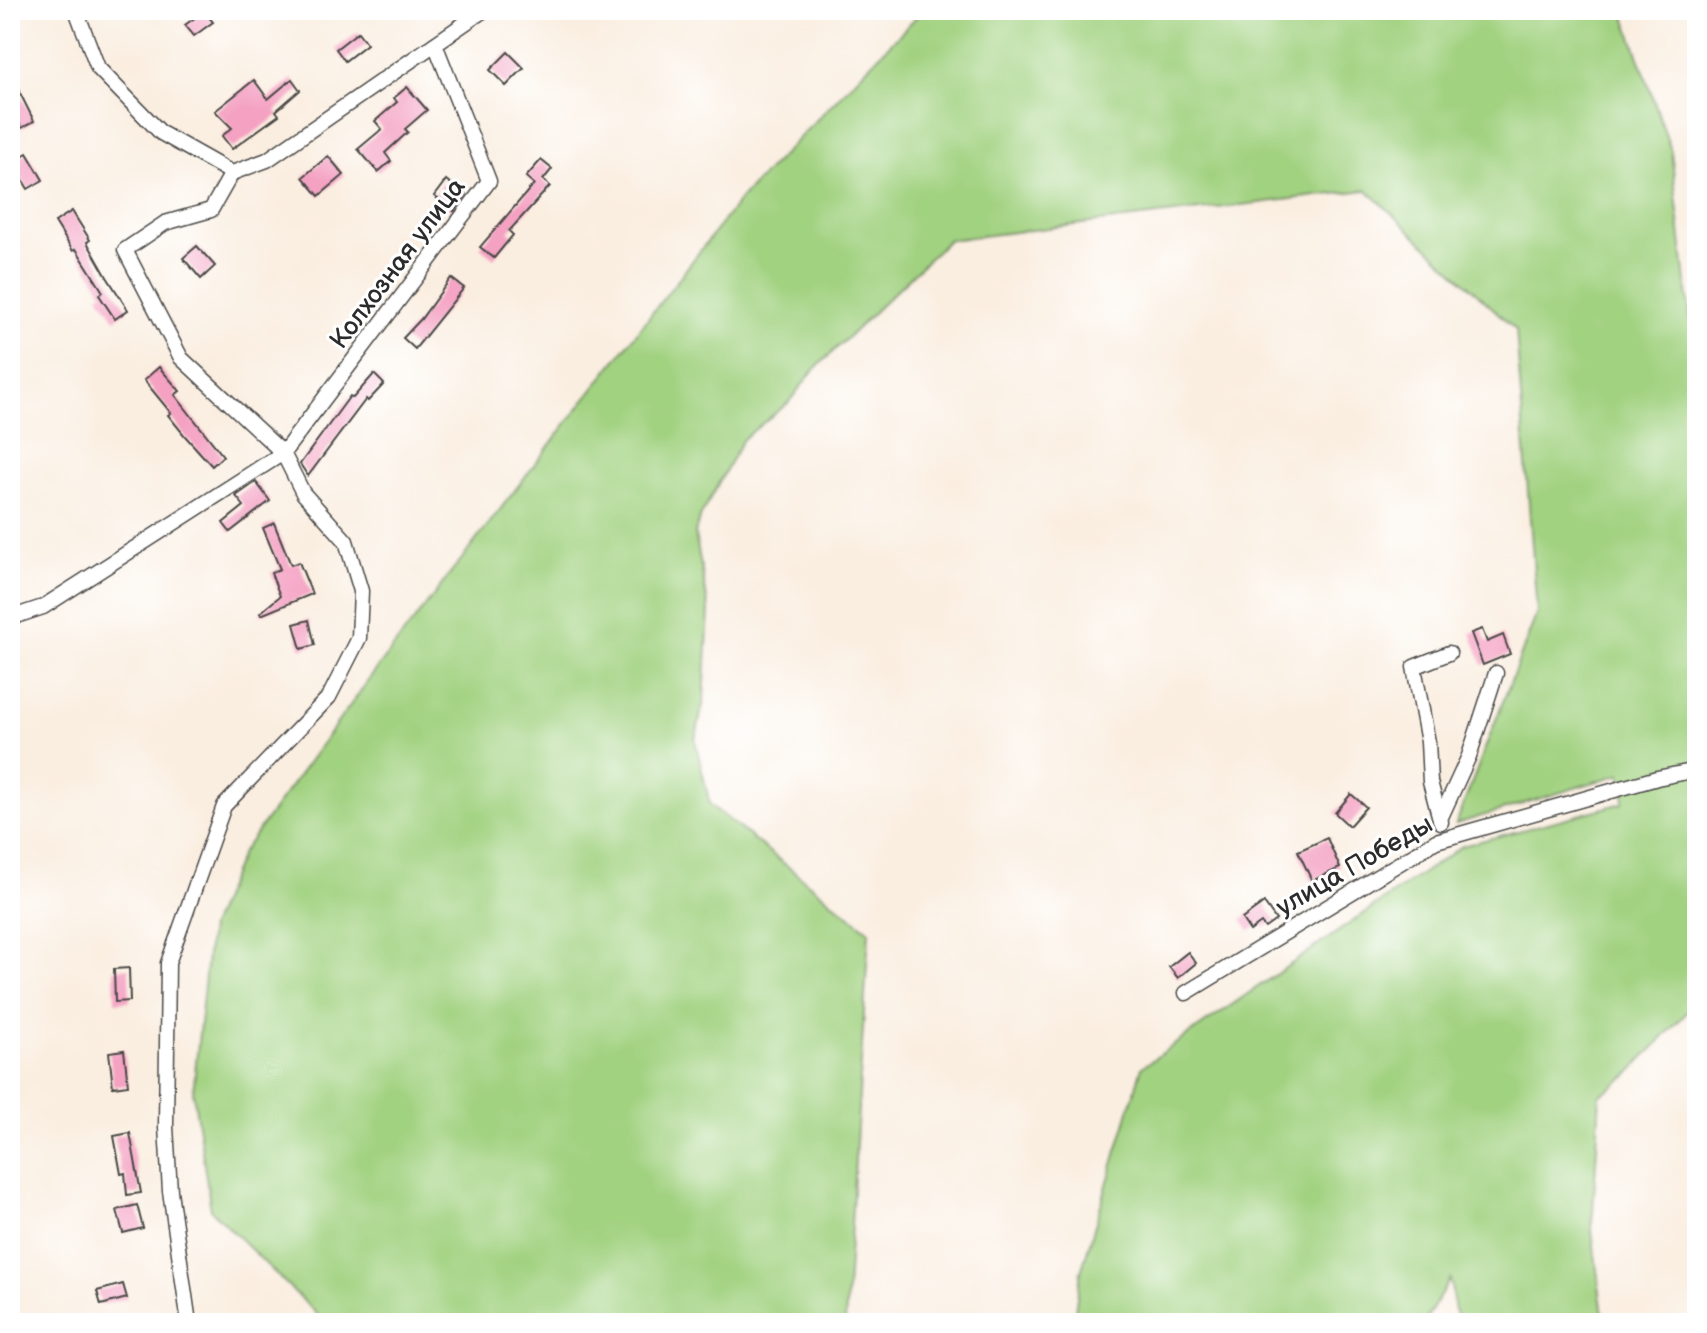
<svg xmlns="http://www.w3.org/2000/svg" width="1707" height="1333" viewBox="0 0 1707 1333" font-family="'Balsamiq Sans',sans-serif">
<style>
.green{fill:#a1d280;stroke:#667e56;stroke-width:2}
.building{fill:#f4a1c2}
.lines{fill:none;stroke-linecap:round;stroke-linejoin:round}
.street-casing{stroke:#4a4846;stroke-width:17}
.street{stroke:#fff;stroke-width:14}
.labels{text-anchor:middle;stroke-width:6;stroke-linejoin:round;paint-order:stroke}
.street-label{font-size:26px;fill:#2b2b2b;stroke:#fff}
</style>
<rect width="100%" height="100%" fill="#fff"/>
<filter id="ink" filterUnits="userSpaceOnUse"><feTurbulence type="fractalNoise" baseFrequency=".0125" numOctaves="2"/><feDisplacementMap in="SourceGraphic" scale="16" xChannelSelector="R" yChannelSelector="G"/><feConvolveMatrix kernelMatrix="1 2 1 2 8 2 1 2 1" color-interpolation-filters="sRGB"/></filter>
<filter id="wash" filterUnits="userSpaceOnUse"><feTurbulence type="fractalNoise" baseFrequency=".006" numOctaves="4" result="noise"/><feDisplacementMap in="SourceGraphic" scale="32" xChannelSelector="R" yChannelSelector="G"/><feGaussianBlur stdDeviation="1.8" result="paint"/><feColorMatrix in="noise" values="0 0 0 0 0 0 0 0 0 0 0 0 0 0 0 0 0 1.4 0 .05"/><feComposite in="paint" operator="in"/></filter>
<g filter="url(#wash)">
<rect width="100%" height="100%" fill="#faeee0"/>
<path class="green" d="M923,10H1618L1625,16L1671,151L1694,352L1697,407V1009L1689,1010L1627,1076L1600,1095L1592,1230L1604,1323H1457L1450,1279L1424,1323H1073L1081,1272L1142,1067L1462,846L1623,803L1624,795L1621,774L1456,824L1537,613L1516,330L1367,190L948,240L812,372L788,403L743,439L700,517L695,533L709,610L704,700L695,740L710,805L869,931L845,1323H326L211,1210L193,1092L210,927L241,854L379,666L741,198Z"/>
<g id="blocks">
<g class="building">
<path d="M204,11L213,22L194,36L185,25Z"/>
<path d="M358,32L367,44L345,61L336,49Z"/>
<path d="M508,52L524,68L506,86L490,70Z"/>
<path d="M10,73L34,121L22,128L10,107Z"/>
<path d="M292,79L300,90L276,111L279,115L232,149L222,136L232,128L215,111L254,80L268,99Z"/>
<path d="M407,87L427,110L405,129L408,132L385,153L391,161L378,172L358,149L382,129L375,121L397,102L394,98Z"/>
<path d="M27,153L43,180L28,189L12,162Z"/>
<path d="M328,156L344,175L319,196L303,177Z"/>
<path d="M541,160L552,169L543,180L550,186L509,231L513,235L494,258L480,247L534,184L526,177Z"/>
<path d="M446,180L466,195L454,211L434,196Z"/>
<path d="M72,211L90,240L87,242L107,277L128,310L115,319L99,295L103,292L76,249L73,251L55,222Z"/>
<path d="M197,246L215,266L201,279L183,258Z"/>
<path d="M451,278L464,288L415,349L403,338L421,319Z"/>
<path d="M159,367L180,391L175,395L223,456L212,466L185,436L168,415L171,413L144,380Z"/>
<path d="M374,374L384,384L368,401L366,399L308,476L300,464L350,396L353,398Z"/>
<path d="M256,482L270,501L230,532L223,523L244,506L236,496Z"/>
<path d="M274,523L291,565L299,562L312,594L261,615L260,613L280,596L271,573L280,569L263,528Z"/>
<path d="M309,620L315,645L301,649L294,624Z"/>
<path d="M1482,629L1487,642L1503,635L1510,654L1483,665L1471,633Z"/>
<path d="M1351,794L1366,807L1349,826L1335,813Z"/>
<path d="M1327,838L1340,868L1312,881L1298,851Z"/>
<path d="M1264,903L1276,920L1265,928L1261,923L1250,931L1242,919Z"/>
<path d="M1188,952L1196,963L1178,978L1169,967Z"/>
<path d="M129,968L130,1001L115,1002L114,969Z"/>
<path d="M124,1050L128,1085L113,1087L109,1052Z"/>
<path d="M130,1133L141,1193L127,1195L125,1173L121,1174L114,1136Z"/>
<path d="M137,1205L143,1228L123,1233L117,1210Z"/>
<path d="M123,1284L127,1298L101,1305L97,1291Z"/>
</g>
</g>
</g>
<g filter="url(#ink)">
<use href="#blocks" fill-opacity="0" stroke="#4a4846" stroke-width="2"/>
<g class="lines">
<defs>
<g id="street">
<path d="M76,10L98,68L161,133L232,173L267,160L484,10"/>
<path d="M10,618L43,607L283,453L181,358L125,250L165,223L211,210L232,173"/>
<path d="M1440,819L1430,782L1428,742L1414,667L1449,653"/>
<path d="M1441,822L1440,819L1469,756L1496,673"/>
<path d="M1186,993L1436,841L1657,778L1697,770"/>
<path d="M189,1323L170,1191L166,1127L168,963L224,806L329,697L359,638L361,591L346,541L303,493L283,453L489,181L435,44"/>
</g>
</defs>
<use href="#street" class="street-casing"/>
<use href="#street" class="street"/>
</g>
</g>
<g class="labels">
<g class="street-label">
<text transform="translate(397 263) rotate(-53)" y="9">Колхозная улица</text>
<text transform="translate(1354 865) rotate(-30)" y="9">улица Победы</text>
</g>
</g>
<rect width="1707" height="1333" fill="none" stroke="#fff" stroke-width="40"/>
</svg>
